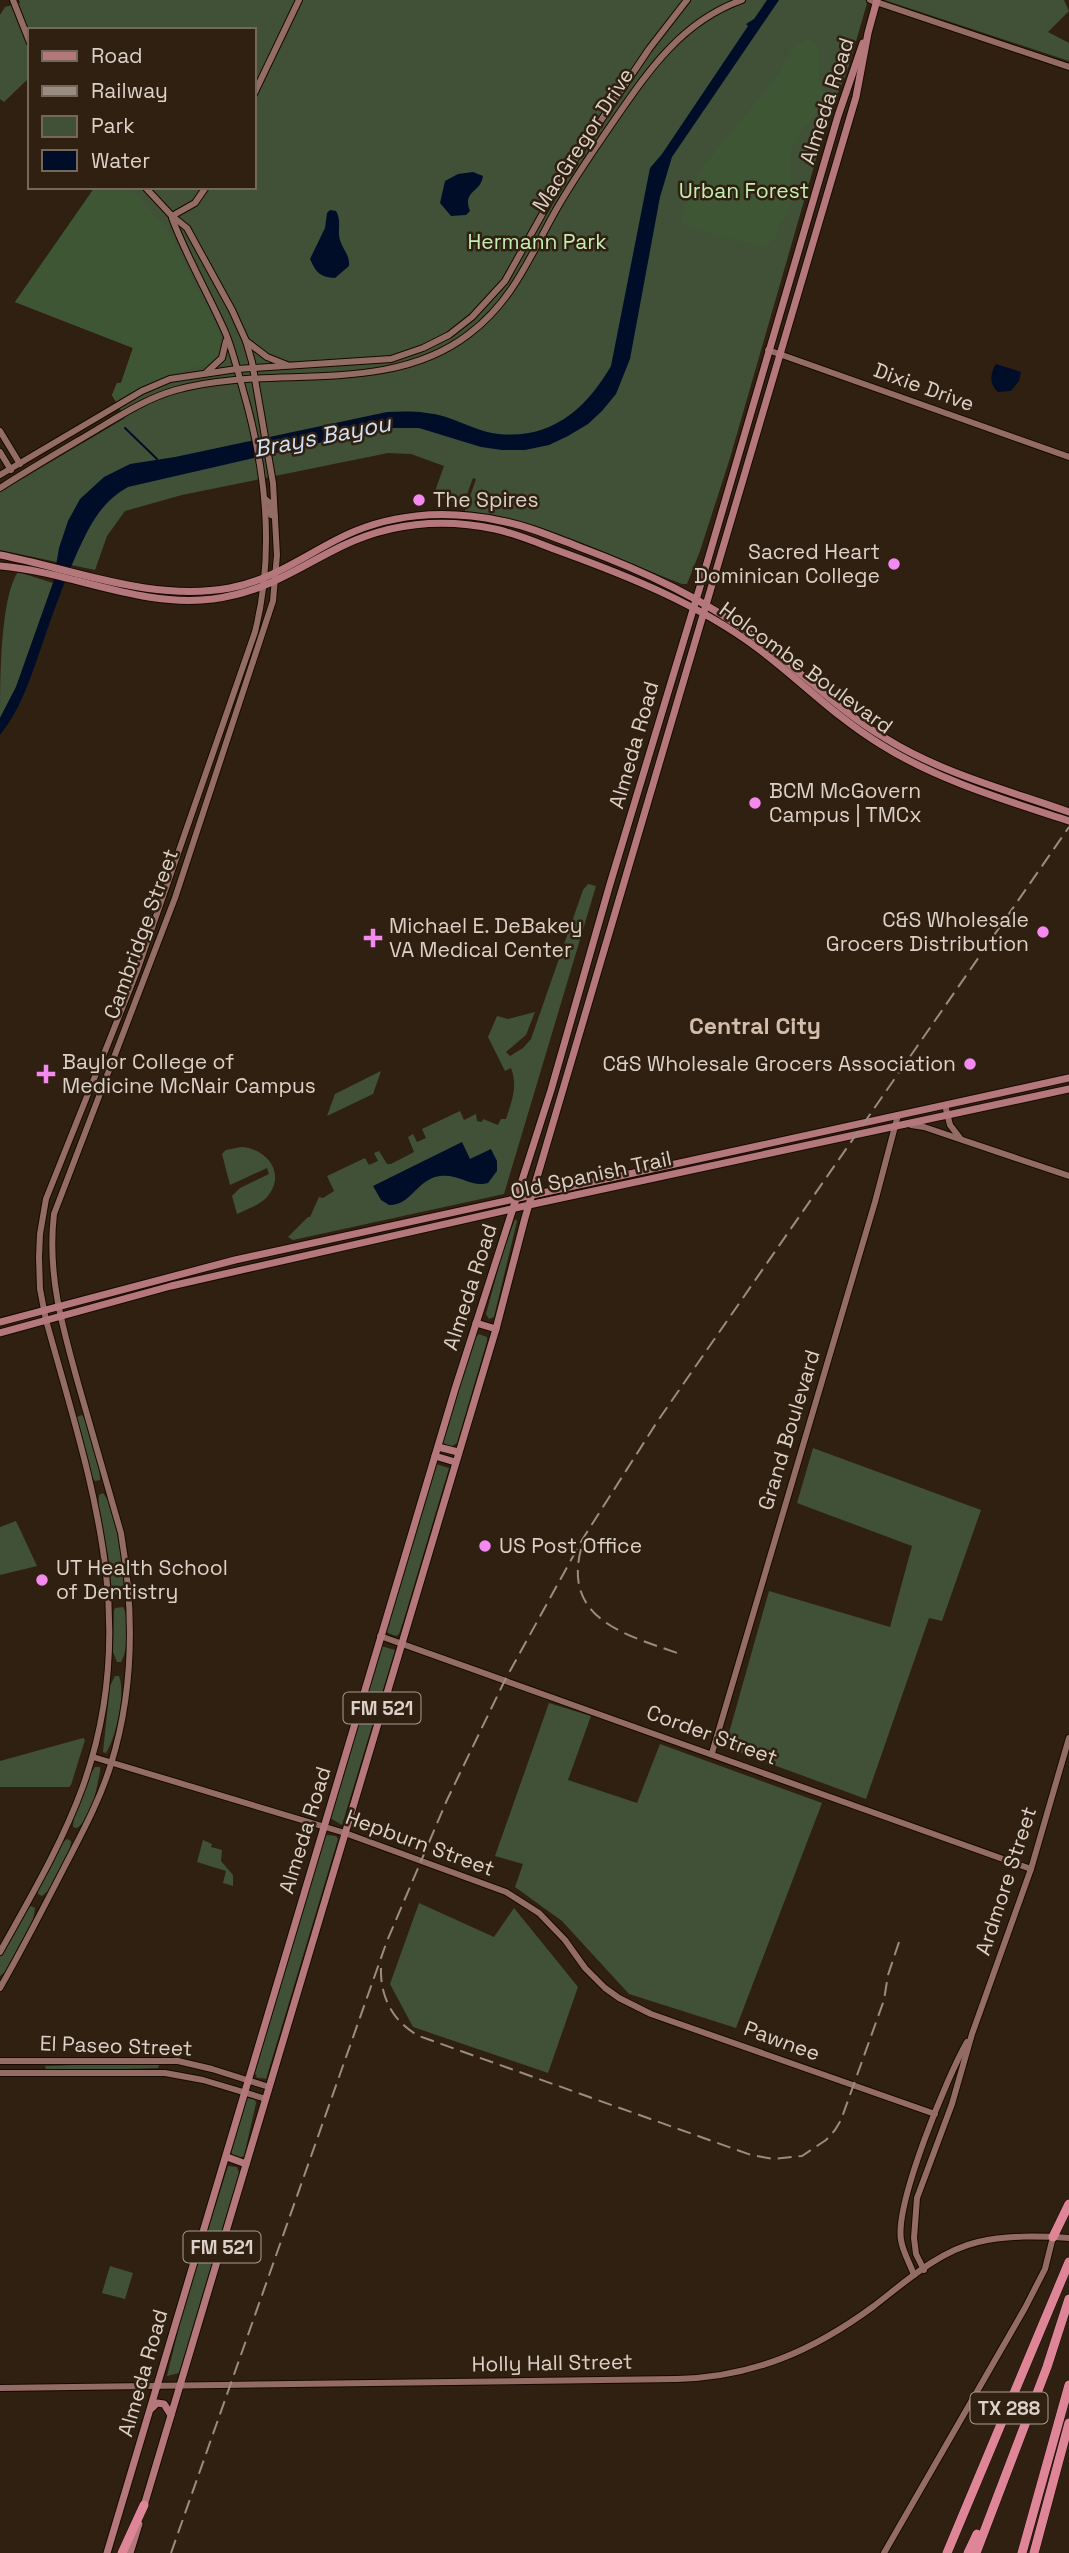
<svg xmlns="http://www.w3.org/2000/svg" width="1069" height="2553" viewBox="0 0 1069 2553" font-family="'Space Grotesk',sans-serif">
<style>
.green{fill:#405138}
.forest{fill:#3e5633}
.water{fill:#000d29}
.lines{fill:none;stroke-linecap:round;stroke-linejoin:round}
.stream{stroke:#000d29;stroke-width:2}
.secondary-casing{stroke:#180901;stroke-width:8}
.primary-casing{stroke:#180901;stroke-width:9}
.highway-casing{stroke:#180901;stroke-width:10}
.secondary{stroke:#946c66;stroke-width:6}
.primary{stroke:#b4777c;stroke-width:7}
.highway{stroke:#de8698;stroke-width:9}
.rail{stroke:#998c81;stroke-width:2;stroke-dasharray:14 7;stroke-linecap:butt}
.poi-dot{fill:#f489f0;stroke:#302012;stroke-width:2.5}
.labels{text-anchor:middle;stroke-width:5;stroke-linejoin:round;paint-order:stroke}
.shield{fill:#302012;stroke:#a89c91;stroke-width:2}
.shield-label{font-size:19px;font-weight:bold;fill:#dcd1c8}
.street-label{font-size:21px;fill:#dcd1c8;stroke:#302012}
.park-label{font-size:21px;fill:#c4efb2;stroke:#302012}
.poi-label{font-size:21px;fill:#dcd1c8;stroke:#302012;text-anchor:start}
.water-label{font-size:23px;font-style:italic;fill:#d1e1f9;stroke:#302012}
.neighbourhood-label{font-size:23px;font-weight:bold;fill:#d3bdab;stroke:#302012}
</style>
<rect width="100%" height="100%" fill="#302012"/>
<g class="green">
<path d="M19,0H868L847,72L829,114L730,458L700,551L687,584H682C611,557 541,519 465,511L476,479L473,478L463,505L434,494L444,466L411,454L388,453L182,495L125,511L107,536L95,570L0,550V492L125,418L112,395L117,383H121L133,348L15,302L95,187H254V30H30V77L4,102L0,99V15L5,7L20,3Z"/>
<path d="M884,0H1064L1069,11L1048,32L1069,43V61Z"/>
<path d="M18,572L53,583L16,687L0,718C0,682 0,598 18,572Z"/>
<path d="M588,884L596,886L504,1194L293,1240L288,1237L308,1217H310L319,1197L323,1198L334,1191L327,1176L365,1158L369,1165L378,1161L374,1153L379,1151L387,1164H391L414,1152L408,1137L413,1134L417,1142L426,1138L422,1129L460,1111L464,1120L476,1114L477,1121L482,1122L483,1119L498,1125L501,1119H506C512,1100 518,1087 511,1068L505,1071L488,1037L497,1016L508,1019L535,1012L526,1035L506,1052L510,1056L523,1048L531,1039L583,890Z"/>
<path d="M381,1071L373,1094L327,1116L335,1094Z"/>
<path d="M241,1147C267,1148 287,1174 267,1197C260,1205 247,1209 237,1214L232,1196L240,1188L269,1174L267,1168L230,1185L222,1154L226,1150Z"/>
<path d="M515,1219L517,1221L494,1317L489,1319L486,1314L502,1255Z"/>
<path d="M479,1334L487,1337V1341L457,1443L451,1447L442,1442L476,1337Z"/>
<path d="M82,1415L86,1420L99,1466L100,1480L95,1481L91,1476L76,1420L77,1417Z"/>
<path d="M813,1448L981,1510L942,1621L929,1618L866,1799L725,1747L769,1591L890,1627L912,1546L797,1503Z"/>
<path d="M436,1464L449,1468L404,1619L399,1634L396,1636L388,1633L386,1630Z"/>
<path d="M103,1493C120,1514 122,1563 125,1590L121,1595L114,1594L112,1592L108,1556L98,1509L99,1495Z"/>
<path d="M16,1521L37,1566L0,1575V1527Z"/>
<path d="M123,1607C130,1618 128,1650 121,1662H117L113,1652L114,1611L115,1608Z"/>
<path d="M381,1646L395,1650L342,1825L330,1818Z"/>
<path d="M115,1676H119C126,1694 116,1737 106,1753L103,1752L110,1686Z"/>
<path d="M549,1703L591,1716L568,1780L637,1803L660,1744L822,1803L736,2028L629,1994L562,1921L515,1887L523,1864L495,1856Z"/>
<path d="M83,1738L85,1740L71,1785L69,1787H0V1761Z"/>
<path d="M95,1767H100V1772C96,1789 93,1817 77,1828L73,1827L74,1817L91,1773Z"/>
<path d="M327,1835L336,1836L338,1839L266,2079L258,2077L265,2080L255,2077L257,2076L254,2073L323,1839Z"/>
<path d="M67,1839L71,1841C70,1858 56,1886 42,1896L38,1894V1887L62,1843Z"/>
<path d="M203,1840L212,1844L211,1847L222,1850L221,1861L233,1875V1886L223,1883L226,1871L197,1862Z"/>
<path d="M419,1903L494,1937L514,1908L578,1987L548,2073L413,2027L390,1984Z"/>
<path d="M31,1906L35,1908L33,1920L6,1971L0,1976V1955L27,1909Z"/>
<path d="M138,2063L159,2065L158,2068L57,2071L46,2070L45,2066Z"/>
<path d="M249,2098L255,2099L256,2103L244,2156L239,2158L232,2155L231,2150L246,2099Z"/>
<path d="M228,2166L237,2167L239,2173L179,2373L167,2376L184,2307Z"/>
<path d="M110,2266L133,2273L125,2299L102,2293Z"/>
</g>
<g class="forest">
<path d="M809,38L819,48V79L825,96L823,109C802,125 787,148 790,175C792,185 794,193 791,203C788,215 778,224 776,238C775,238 768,244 767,245C756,248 689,228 681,221L698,173L779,74L793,48Z"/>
<path d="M95,187H130L167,229L220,334L221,351L213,363L166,375L115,400L112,395L117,383H121L133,348L15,302Z"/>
</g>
<g class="water">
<path d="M767,0H779L672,157L660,197L630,359L616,394L602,411L588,424L568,436L549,445L525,450H502L481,447L419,428H384L128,487C101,502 90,525 77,553C63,584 52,616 41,648C30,679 21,709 0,735V718L16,687L53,583L59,548L68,521L80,499L104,477L130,464L175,457L387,412C408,411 426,411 446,417C461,422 477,430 492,433C548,442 585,411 611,366L650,168L662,154L748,26L746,24L754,19Z"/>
<path d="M473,172L483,176C481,193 462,190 470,211L466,215L451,216L440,203L445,181L458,174Z"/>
<path d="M330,210L336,211C342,221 337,230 340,240C343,250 350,255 349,266L335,278C319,277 316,272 310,259L325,228L327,213Z"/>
<path d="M996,364L1021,372L1019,381L1011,391L998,392C989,384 990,374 996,364Z"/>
<path d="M462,1142L470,1159L491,1149L497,1161V1171L488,1183C470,1188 456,1171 435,1177C416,1183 409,1206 389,1205L381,1200L373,1186Z"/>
</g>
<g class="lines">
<path class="stream" d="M125,428L157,459"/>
<defs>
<g id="secondary">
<path d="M13,0L30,43"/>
<path d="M870,0L1069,67"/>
<path d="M254,94L299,0"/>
<path d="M172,216L195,203L206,187"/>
<path d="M246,341L267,357L287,365"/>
<path d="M768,350L1069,457"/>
<path d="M207,372L222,358L226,341"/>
<path d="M0,431L20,464"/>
<path d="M0,452L11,470"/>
<path d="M0,475L142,391L170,379L237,369L391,359L423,348L449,335L472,317L505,281L563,177L649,49L687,0"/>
<path d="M0,488C31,468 64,449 96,430C121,415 147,398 176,390C270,363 386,398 469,334C513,301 530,256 556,210C573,180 592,153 611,125C647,73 680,22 742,0"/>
<path d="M264,498L270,503L271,515L275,516"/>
<path d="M945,1105L950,1125L960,1138"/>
<path d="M911,1125L924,1127L1069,1176"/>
<path d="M380,1636L1031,1869"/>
<path d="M712,1753L875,1202L898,1115"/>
<path d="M93,1757L345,1833L506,1892L539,1913L565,1940L585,1968L605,1988L619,1998L651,2014L935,2114"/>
<path d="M0,1952C30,1898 62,1844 83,1786C142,1621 90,1480 46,1320L40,1289L39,1257L40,1234L46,1199L137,971L255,632C275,552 266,469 243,390C238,372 233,352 226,334C209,295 187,258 172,218"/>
<path d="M0,1988C23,1948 44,1907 65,1866C82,1833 100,1800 111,1764C134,1690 134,1609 121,1533C107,1483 92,1433 78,1383C62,1326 47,1273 54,1214L175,898L273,601L277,555L273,483L252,362L246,341L232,310L187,228L172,216L145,187"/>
<path d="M0,2061H178L212,2069L269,2087"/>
<path d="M0,2073H165L203,2080L266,2099"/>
<path d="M924,2270L916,2254L914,2238L917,2198L952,2104L972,2034L1031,1869L1069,1738"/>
<path d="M914,2275C910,2263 903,2253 901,2240C895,2203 947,2077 967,2042"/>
<path d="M0,2388L677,2379C753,2377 813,2351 874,2306C905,2282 939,2251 978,2242C1008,2235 1039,2236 1069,2238"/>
<path d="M884,2553L1025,2308L1045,2269L1053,2237"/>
</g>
<g id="primary">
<path d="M0,555C76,570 152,602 230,588C269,581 301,558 336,540C387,513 445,509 501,521C528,526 553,537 579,547C643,571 705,599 760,641C803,673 839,711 885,738C941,773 1007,790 1069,812"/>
<path d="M0,566C72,572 140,608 213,599C266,592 295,569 342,546C390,523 443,518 495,529C518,534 540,544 562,552C628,576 698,604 756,647C798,678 834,716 880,744C937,780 1005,800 1069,821"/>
<path d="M0,1322L235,1260L1069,1078"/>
<path d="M476,1323L496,1329"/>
<path d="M0,1333L171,1286L538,1203L1069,1089"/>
<path d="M438,1447L458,1452"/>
<path d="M435,1456L455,1462"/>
<path d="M227,2157L246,2164"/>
<path d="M152,2408L157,2403L164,2404L171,2415"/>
<path d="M143,2509L496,1329L525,1218L856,97L868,33L877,0"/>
<path d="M107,2553L455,1389L551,1090L610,884L699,590L838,116L863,43"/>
<path d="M130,2553L139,2524"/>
</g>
<g id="highway">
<path d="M1053,2237L1069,2204"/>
<path d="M122,2553L144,2505"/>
<path d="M947,2553L1069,2262"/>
<path d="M968,2553L977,2534"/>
<path d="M976,2553L1047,2367L1069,2299"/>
<path d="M1022,2553L1069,2385"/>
<path d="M1034,2553L1069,2423"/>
</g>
</defs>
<use href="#secondary" class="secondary-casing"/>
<use href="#primary" class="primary-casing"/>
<use href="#highway" class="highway-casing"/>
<use href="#secondary" class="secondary"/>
<use href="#primary" class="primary"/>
<use href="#highway" class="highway"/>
<g class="rail">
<path d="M581,1549C562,1622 631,1636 683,1655"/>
<path d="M381,1968C380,1997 393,2022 419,2036L751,2155L774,2159L802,2156L826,2140L835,2130L841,2120L884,2000L888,1975L901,1936"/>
<path d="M171,2553L387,1941L447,1800L505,1680L582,1540L657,1422L1069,827"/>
</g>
</g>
<g class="poi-dot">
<circle cx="419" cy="500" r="7"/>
<circle cx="894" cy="564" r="7"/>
<circle cx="755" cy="803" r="7"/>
<circle cx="1043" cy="932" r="7"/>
<path d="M369.5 927.5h7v7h7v7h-7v7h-7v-7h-7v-7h7z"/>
<circle cx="970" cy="1064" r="7"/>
<path d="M42.5 1063.5h7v7h7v7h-7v7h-7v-7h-7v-7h7z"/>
<circle cx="485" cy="1546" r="7"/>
<circle cx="42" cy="1580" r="7"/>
</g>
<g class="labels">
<g class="shield">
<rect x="343.5" y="1692.5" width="77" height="31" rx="5"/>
<rect x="183.5" y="2231.5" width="77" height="31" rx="5"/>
<rect x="970.5" y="2392.5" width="77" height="31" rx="5"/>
</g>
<g class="shield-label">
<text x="382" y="1715">FM 521</text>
<text x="222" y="2254">FM 521</text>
<text x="1009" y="2415">TX 288</text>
</g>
<g class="street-label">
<text transform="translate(827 101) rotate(-72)" y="7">Almeda Road</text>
<text transform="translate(583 140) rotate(-57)" y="7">MacGregor Drive</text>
<text transform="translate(924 387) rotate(20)" y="7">Dixie Drive</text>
<text transform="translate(806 668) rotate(36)" y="7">Holcombe Boulevard</text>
<text transform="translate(634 745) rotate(-74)" y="7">Almeda Road</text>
<text transform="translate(141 934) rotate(-70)" y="7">Cambridge Street</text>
<text transform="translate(591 1175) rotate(-12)" y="7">Old Spanish Trail</text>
<text transform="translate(470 1287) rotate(-72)" y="7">Almeda Road</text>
<text transform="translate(789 1430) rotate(-73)" y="7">Grand Boulevard</text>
<text transform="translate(712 1735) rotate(20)" y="7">Corder Street</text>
<text transform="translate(305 1830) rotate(-73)" y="7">Almeda Road</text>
<text transform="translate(420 1843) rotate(20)" y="7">Hepburn Street</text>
<text transform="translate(1006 1881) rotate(-72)" y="7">Ardmore Street</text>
<text transform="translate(782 2041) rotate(20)" y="7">Pawnee</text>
<text transform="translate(116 2046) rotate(2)" y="7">El Paseo Street</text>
<text transform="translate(552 2363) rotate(-1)" y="7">Holly Hall Street</text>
<text transform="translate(143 2373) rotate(-74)" y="7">Almeda Road</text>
</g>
<g class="park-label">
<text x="744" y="198">Urban Forest</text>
<text x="537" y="249">Hermann Park</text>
</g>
<g class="poi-label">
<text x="433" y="507">The Spires</text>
<text x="880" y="559" text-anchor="end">Sacred Heart<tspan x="880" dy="24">Dominican College</tspan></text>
<text x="769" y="798">BCM McGovern<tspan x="769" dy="24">Campus | TMCx</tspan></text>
<text x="1029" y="927" text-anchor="end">C&amp;S Wholesale<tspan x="1029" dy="24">Grocers Distribution</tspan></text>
<text x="389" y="933">Michael E. DeBakey<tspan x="389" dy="24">VA Medical Center</tspan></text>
<text x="62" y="1069">Baylor College of<tspan x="62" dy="24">Medicine McNair Campus</tspan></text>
<text x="956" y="1071" text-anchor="end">C&amp;S Wholesale Grocers Association</text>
<text x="499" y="1553">US Post Office</text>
<text x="56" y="1575">UT Health School<tspan x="56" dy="24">of Dentistry</tspan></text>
</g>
<g class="water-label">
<text transform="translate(322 436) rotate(-11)" y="8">Brays Bayou</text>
</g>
<g class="neighbourhood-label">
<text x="755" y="1034">Central City</text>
</g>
</g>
<rect x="28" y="28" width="228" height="161" fill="#302012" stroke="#75675b" stroke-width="2"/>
<rect x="42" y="51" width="35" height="10" fill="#b4777c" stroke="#75675b" stroke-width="2"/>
<text x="91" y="63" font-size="21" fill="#dcd1c8">Road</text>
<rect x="42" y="86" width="35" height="10" fill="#998c81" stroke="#75675b" stroke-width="2"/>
<text x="91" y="98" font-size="21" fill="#dcd1c8">Railway</text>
<rect x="42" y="116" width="35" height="21" fill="#405138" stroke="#75675b" stroke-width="2"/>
<text x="91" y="133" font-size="21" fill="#dcd1c8">Park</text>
<rect x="42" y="150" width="35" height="21" fill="#000d29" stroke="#75675b" stroke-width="2"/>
<text x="91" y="168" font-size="21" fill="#dcd1c8">Water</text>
</svg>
